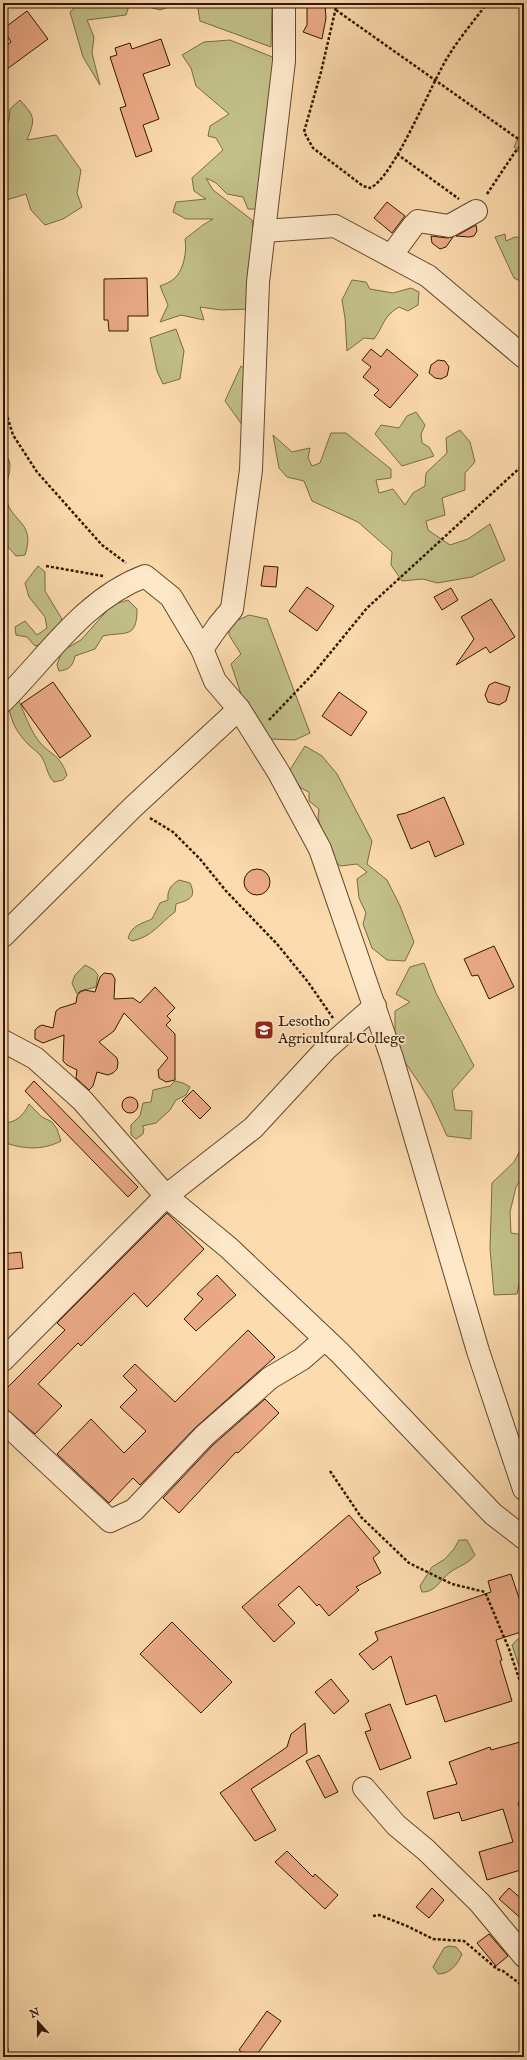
<svg xmlns="http://www.w3.org/2000/svg" width="527" height="2060" viewBox="0 0 527 2060" font-family="'IM FELL English',serif">
<style>
.green{fill:#c2bf88;stroke:#7a6b44}
.building{fill:#ebaa87;stroke:#331701}
.lines{fill:none;stroke-linecap:round;stroke-linejoin:round}
.minor-casing{stroke:#65482c;stroke-width:24}
.path{stroke:#331701;stroke-width:2.5;stroke-dasharray:3 2;stroke-linecap:butt}
.minor{stroke:#fde8ca;stroke-width:22}
.labels{text-anchor:middle;stroke-width:3;stroke-linejoin:round;paint-order:stroke}
.poi-label{font-size:15px;fill:#331701;stroke:#fde8ca;text-anchor:start}
</style>
<rect width="100%" height="100%" fill="#fcdbae"/>
<filter id="stains"><feTurbulence type="fractalNoise" baseFrequency=".005" numOctaves="4"/><feColorMatrix values="0 0 0 0 .2 0 0 0 0 .09 0 0 0 0 .02 0 0 0 .5 -.17"/></filter>
<radialGradient id="worn" r=".72"><stop offset=".6" stop-color="#630" stop-opacity="0"/><stop offset="1" stop-color="#630" stop-opacity=".3"/></radialGradient>
<g class="green">
<path d="M80,3H130L126,15L87,20L94,37L92,53L100,85L83,57L70,12Z"/>
<path d="M134,3H180L160,10Z"/>
<path d="M197,3H272L271,47L200,21Z"/>
<path d="M230,40L275,58L270,109L264,133L259,209H248L243,197L227,194L216,183L206,178L213,190L252,220L254,237L248,269L254,289L248,309L221,310L200,307L204,320L181,315L160,322L168,305L160,286C165,284 171,282 175,278C184,269 187,251 185,239L203,225L213,219H186L173,212L176,202L206,199L194,191L192,178L223,150L216,138L208,136L210,126L229,114L196,86L191,68L182,55L204,42Z"/>
<path d="M20,100C36,118 35,119 27,140L56,135L81,170L77,193L82,207L63,219L45,225L31,210L26,194L3,201V128L9,120L10,109Z"/>
<path d="M524,125V157L514,147Z"/>
<path d="M505,234L506,241L515,237L524,238V283L514,278L495,237Z"/>
<path d="M352,280L366,282L370,289L393,293L411,288L419,292L418,305L408,311L399,307C383,316 384,326 374,339L364,338L347,351L345,318L342,300Z"/>
<path d="M176,329L184,351L180,379L163,384L157,371L150,338Z"/>
<path d="M241,366L249,372L243,426L225,401Z"/>
<path d="M416,412L425,425L421,434L422,443L429,447L434,456L402,466L375,434L381,425L399,428L407,416Z"/>
<path d="M460,430L470,442L475,462L465,473V490L442,498L445,515L426,521L428,530L450,545L468,539L490,524L505,560L472,577L437,583L423,579L402,581L391,565L392,552L358,522L312,501L304,481L287,477L279,468L273,435L292,452L310,448L308,458L312,466L320,463L331,433H346L391,469V478L376,480L379,493L393,489L405,505L413,493L425,486L426,473L447,453L446,438Z"/>
<path d="M3,452C19,466 2,482 6,499C12,523 36,522 25,555L16,556L3,541Z"/>
<path d="M38,566L45,572V591L62,619C57,631 49,644 35,646L27,637L16,635L15,627L25,621L37,635L47,628L45,617L29,597L25,583Z"/>
<path d="M128,600L137,609C137,640 125,631 103,636L95,649L75,656C73,666 69,670 59,671L57,665L62,651L81,640L112,605Z"/>
<path d="M249,615L267,619L310,733L295,740L246,738L245,706L231,664L241,654L229,635V624Z"/>
<path d="M22,696L19,701C25,715 30,729 38,740C51,757 58,751 67,775L63,780L54,782C46,774 47,764 41,756C38,752 33,749 29,745C18,734 11,723 9,707Z"/>
<path d="M305,746L322,756L337,774L372,841L367,864L387,880L400,906L414,942L405,961L387,960L372,948L363,924L366,913L359,898L357,879L367,872L357,864L340,866L329,853L318,818L319,809L309,801V792L301,788L288,773Z"/>
<path d="M179,880L190,883C197,898 189,900 176,904L175,912C160,923 152,937 132,941L128,938C132,925 141,924 152,919L160,903L168,900C167,890 171,885 179,880Z"/>
<path d="M424,963L436,993L474,1066L452,1091L455,1110L472,1111L471,1139L447,1136L431,1101L405,1062L395,1039V1011L410,1002L396,994L410,967Z"/>
<path d="M85,965L94,970L98,975L96,987L80,991L77,994L72,983L75,975Z"/>
<path d="M175,1081L183,1083L190,1087L186,1095L176,1100L170,1110L156,1123L142,1126L144,1128L143,1134L136,1139L131,1135V1125L140,1116L143,1103L151,1102L153,1090L170,1086Z"/>
<path d="M29,1104L42,1117L52,1122L57,1129L61,1141C42,1151 22,1149 3,1142V1123C16,1123 24,1115 29,1104Z"/>
<path d="M524,1143V1174L516,1187L510,1212L511,1233L524,1235V1261L517,1294L494,1295L490,1248L492,1183L514,1162Z"/>
<path d="M459,1540H467L475,1555C467,1565 458,1566 449,1573C441,1579 435,1593 422,1592L420,1586L432,1567L445,1559L454,1549Z"/>
<path d="M524,1637V1681L512,1645L518,1639Z"/>
<path d="M449,1946L456,1947L462,1954C458,1964 449,1975 438,1974L433,1967L444,1948Z"/>
<path d="M3,2043L8,2048L9,2057H3Z"/>
</g>
<g class="building">
<path d="M307,4L325,5L326,18L322,39L303,32L307,25Z"/>
<path d="M27,11L48,39L3,72V48L11,42L3,29Z"/>
<path d="M161,39L170,65L143,74L159,119L143,125L152,151L136,157L120,108L126,106L110,57L117,55L115,48L130,43L132,49Z"/>
<path d="M387,202L405,216L392,233L374,218Z"/>
<path d="M476,225L477,231L474,236L469,237L456,236Z"/>
<path d="M431,236L447,238L453,237L446,247L440,249L432,243Z"/>
<path d="M147,278L148,316H128V331H109L108,320H104V279Z"/>
<path d="M371,349L381,357L387,349L418,375L390,408L374,395L379,390L363,377L371,367L362,360Z"/>
<path d="M438,360L445,361L449,367L447,376L441,379L435,378L429,373L431,365Z"/>
<path d="M264,566L278,567L276,587L261,586Z"/>
<path d="M307,587L334,606L317,631L289,611Z"/>
<path d="M451,588L458,600L442,610L434,597Z"/>
<path d="M491,599L515,637L490,653L486,647L456,665L474,639L461,617Z"/>
<path d="M53,682L91,736L60,758L21,704Z"/>
<path d="M495,682L510,687L506,701L499,705L488,702L485,695L489,685Z"/>
<path d="M339,692L367,712L351,736L322,716Z"/>
<path d="M444,797L464,844L435,857L429,841L411,849L397,815L406,813Z"/>
<circle cx="257" cy="882" r="13"/>
<path d="M494,946L514,987L489,999L478,975L472,976L464,959Z"/>
<path d="M104,973L112,974L115,979L114,999L133,998L140,1003L155,987L175,1008L167,1016L171,1020L166,1025L175,1034V1080L166,1082L159,1078L158,1070L168,1058L124,1013L114,1031L99,1042L117,1058L118,1063L117,1069L113,1073L108,1075L97,1072L93,1086L89,1090L76,1078L77,1070L67,1065L63,1061L64,1035L43,1043L35,1039V1030L38,1027L42,1025L53,1028L56,1011L60,1008L76,1003L77,996L80,992L85,990L95,992L100,977Z"/>
<path d="M34,1081L138,1187L128,1197L25,1091Z"/>
<path d="M193,1090L211,1108L200,1119L182,1101Z"/>
<circle cx="130" cy="1105" r="8"/>
<path d="M167,1213L204,1249L147,1307L134,1293L81,1346L78,1343L38,1384L62,1406L35,1434L3,1406V1392L65,1330L57,1323Z"/>
<path d="M21,1252L23,1268L3,1270V1254Z"/>
<path d="M217,1275L236,1295L196,1331L184,1319L203,1299L197,1294Z"/>
<path d="M248,1330L275,1357L196,1427L140,1485L133,1478L109,1503L57,1454L91,1419L124,1453L146,1431L120,1407L137,1390L123,1376L135,1364L175,1402Z"/>
<path d="M265,1399L279,1413L238,1453L236,1452L179,1513L163,1498L213,1445Z"/>
<path d="M349,1515L380,1552L373,1558L381,1573L356,1587L359,1590L329,1616L319,1604L317,1606L299,1586L278,1605L295,1623L274,1642L242,1607Z"/>
<path d="M511,1574L524,1613V1631L496,1640L502,1660L500,1661L512,1701L445,1722L436,1695L406,1705L391,1656L373,1670L359,1654L378,1640L375,1632L491,1592L488,1581Z"/>
<path d="M172,1622L232,1682L201,1713L140,1654Z"/>
<path d="M331,1679L349,1701L334,1714L315,1692Z"/>
<path d="M390,1704L411,1758L380,1770L365,1732L371,1730L365,1714Z"/>
<path d="M305,1723L307,1753L251,1789L276,1830L255,1841L220,1793L287,1747L291,1734Z"/>
<path d="M524,1741V1801L518,1803L524,1822V1869L487,1880L479,1852L513,1842L503,1809L462,1821L459,1812L434,1819L427,1792L457,1784L449,1762L490,1747L491,1750Z"/>
<path d="M319,1755L338,1792L325,1798L306,1761Z"/>
<path d="M287,1851L313,1877L315,1874L338,1895L325,1909L275,1862Z"/>
<path d="M432,1888L444,1900L429,1918L416,1907Z"/>
<path d="M509,1888L524,1901V1921L499,1899Z"/>
<path d="M489,1934L508,1956L496,1966L477,1943Z"/>
<path d="M267,2011L281,2021L255,2057H249L239,2050Z"/>
</g>
<g class="lines">
<defs>
<g id="minor">
<path d="M264,231L335,226L428,276L524,357"/>
<path d="M391,256L413,226L418,221L449,226L476,211"/>
<path d="M202,649L218,626L232,609L251,470L258,282L284,61V3"/>
<path d="M3,701C48,656 84,599 145,576L171,597L202,649L215,681L239,709L279,773L320,849L392,1058L478,1351L524,1489"/>
<path d="M3,936L133,807L239,709"/>
<path d="M3,1041L35,1058L82,1100L166,1196L229,1248L340,1353L493,1514L524,1538"/>
<path d="M3,1360L166,1196L253,1128L326,1049L375,1006"/>
<path d="M3,1421L110,1521L134,1510L204,1436L270,1378L302,1359L325,1339"/>
<path d="M364,1788L396,1825L426,1850L480,1903L524,1956"/>
</g>
</defs>
<use href="#minor" class="minor-casing"/>
<g class="path">
<path d="M337,3L321,72L304,132L313,148L363,186L370,188C394,178 432,81 449,55C460,37 475,20 487,3"/>
<path d="M336,10L524,143"/>
<path d="M397,154L459,199"/>
<path d="M487,194L515,152L524,143"/>
<path d="M3,403L13,435L37,472L102,545L126,563"/>
<path d="M46,566L103,576"/>
<path d="M269,720L313,674L367,608L524,464"/>
<path d="M150,818L173,832L200,859L226,891L277,944L308,982L333,1018"/>
<path d="M330,1471L361,1517L409,1563L452,1584L485,1592L509,1649L524,1693"/>
<path d="M373,1916L379,1915L407,1926L433,1939L464,1941L497,1969L503,1971L524,1987"/>
</g>
<use href="#minor" class="minor"/>
</g>
<defs>
<symbol id="university-square" viewBox="-11 -11 22 22"><rect x="-9" y="-9" width="18" height="18" rx="4" fill="#8f2418" stroke="#fde8ca"/><path d="M0-5L7-2L0 1L-7-2ZM-4 1L0 2.5L4 1V4Q0 6-4 4Z" fill="#fff"/></symbol>
</defs>
<g fill-rule="evenodd">
<use href="#university-square" x="253" y="1019" width="22" height="22"/>
</g>
<g class="labels">
<g class="poi-label">
<text x="278" y="1026">Lesotho<tspan x="278" dy="17">Agricultural College</tspan></text>
</g>
</g>
<rect width="527" height="2060" fill="none" stroke="#fcdbae" stroke-width="16"/>
<rect x="4" y="4" width="519" height="2052" fill="none" stroke="#331701" stroke-width="2"/>
<rect x="8" y="8" width="511" height="2044" fill="none" stroke="#331701"/>
<g transform="translate(38 2022) rotate(339)" stroke="#fde8ca" stroke-width="3" paint-order="stroke">
<path d="M0-3L7 15L0 10L-7 15Z" fill="#331701"/>
<text y="-6" font-size="11" font-weight="bold" text-anchor="middle" fill="#331701">N</text>
</g>
<rect width="100%" height="100%" filter="url(#stains)"/>
<rect width="100%" height="100%" fill="url(#worn)"/>
</svg>
